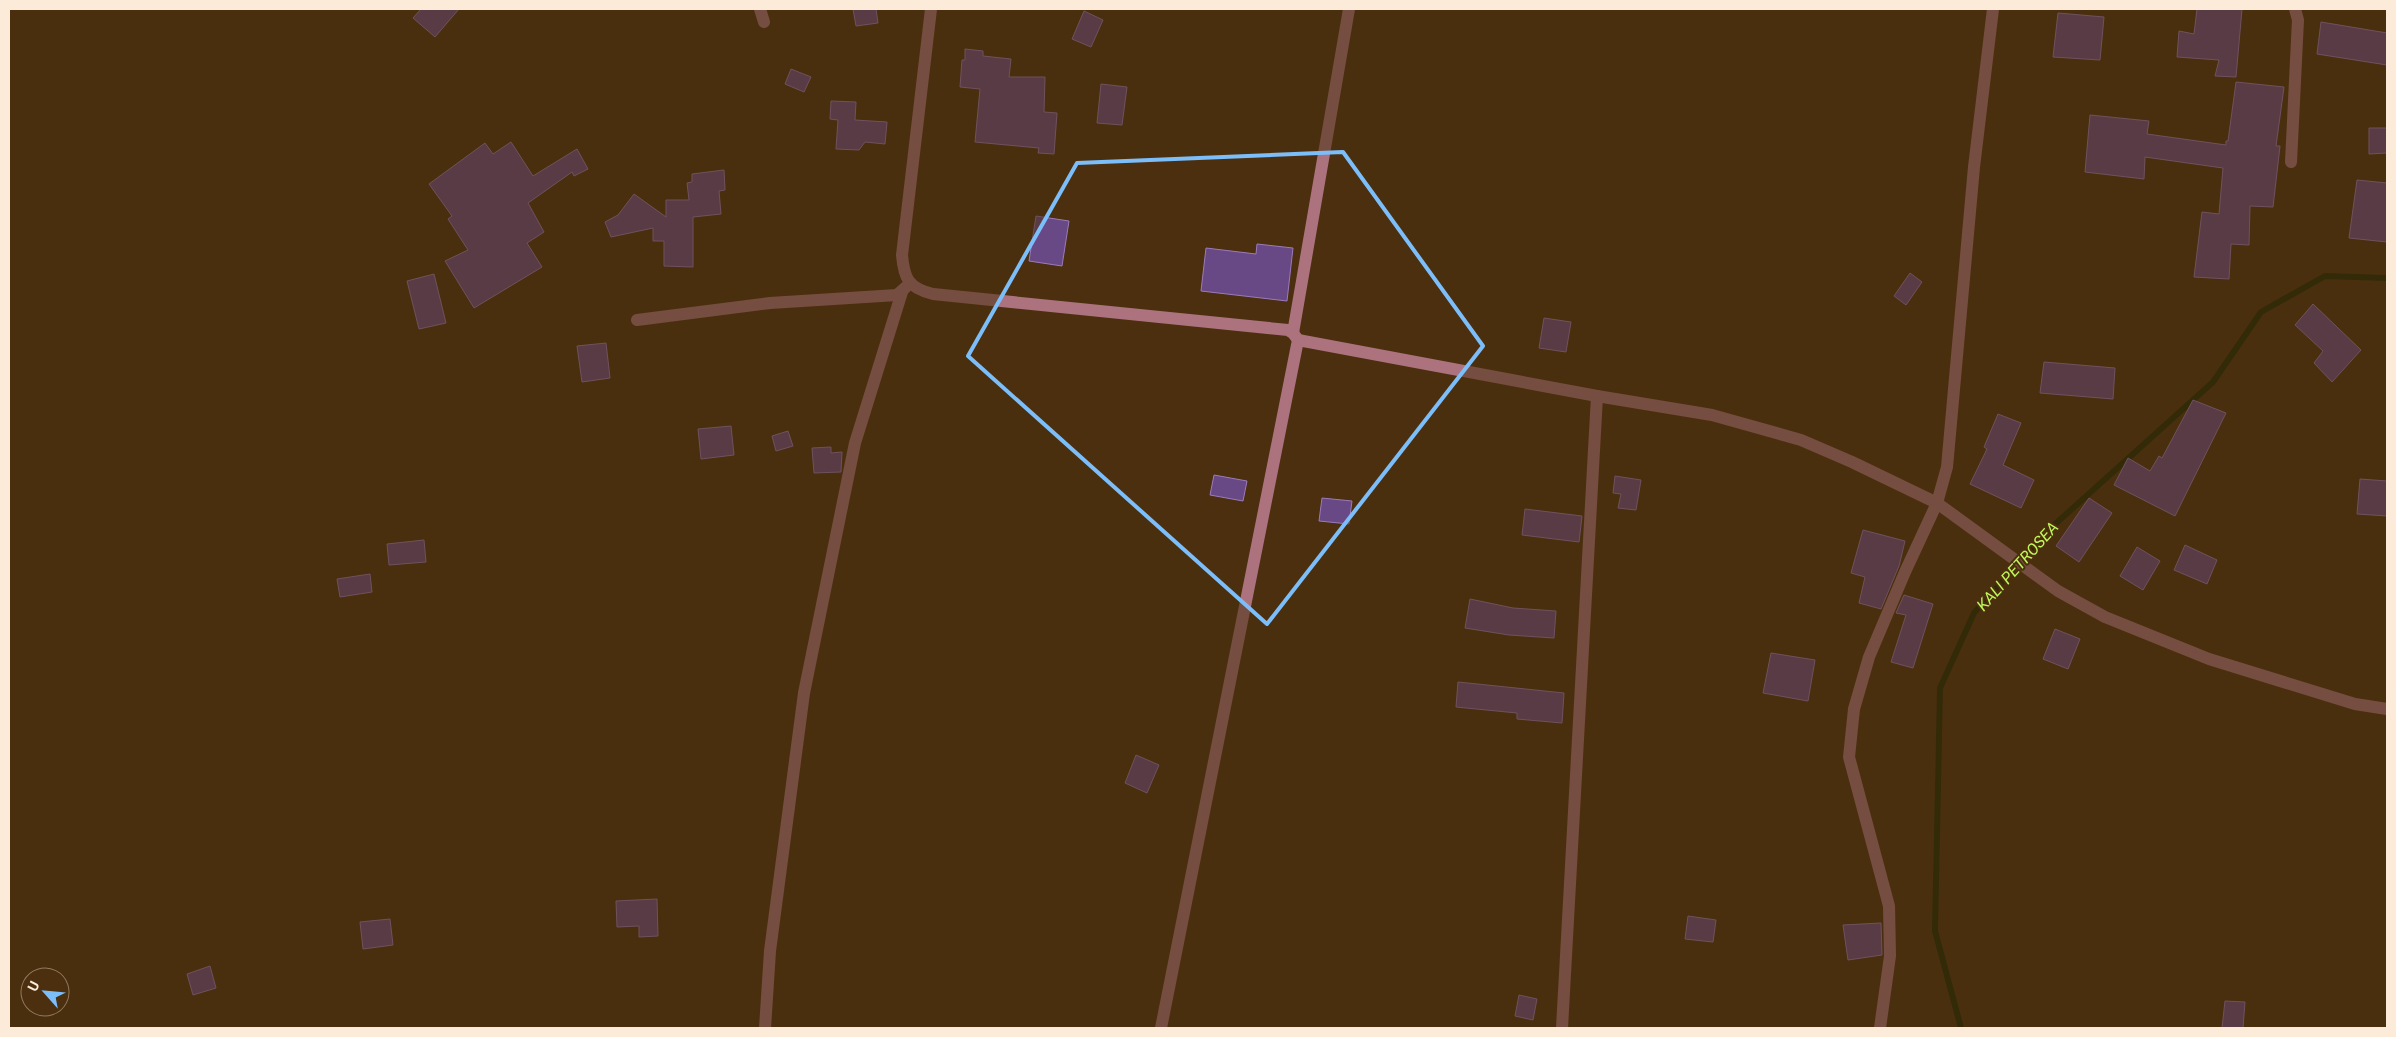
<svg xmlns="http://www.w3.org/2000/svg" width="2396" height="1037" viewBox="0 0 2396 1037" font-family="Roboto,sans-serif">
<style>
.lines{fill:none;stroke-linecap:round;stroke-linejoin:round}
.stream{stroke:#182500;stroke-width:6}
.building{fill:#684986;stroke:#9b7bbb}
.minor{stroke:#ac737e;stroke-width:12}
.marked{fill:none;stroke:#7cbef9;stroke-width:4;stroke-linejoin:round}
.labels{text-anchor:middle;stroke-width:4;stroke-linejoin:round;paint-order:stroke}
.water-label{font-size:16px;font-style:italic;fill:#c0f85a;stroke:#4b2f0f}
</style>
<rect width="100%" height="100%" fill="#4b2f0f"/>
<g class="lines">
<path class="stream" d="M1961,1028L1935,931L1940,688L1974,613L2053,526L2213,382L2261,312L2325,276L2387,278"/>
</g>
<g class="building">
<path d="M421,9H459L435,37L413,18Z"/>
<path d="M853,9H876L878,23L856,26Z"/>
<path d="M2197,9H2242L2236,77L2215,76L2219,60L2177,57L2179,31L2194,34Z"/>
<path d="M1084,11L1103,20L1091,47L1072,39Z"/>
<path d="M2058,13L2104,17L2100,60L2053,57Z"/>
<path d="M2321,22L2387,33V65L2317,54Z"/>
<path d="M965,49L983,51V56L1011,59L1009,77H1045L1044,112L1057,113L1054,154L1038,153L1039,148L975,142L980,89L960,87L962,60H965Z"/>
<path d="M791,69L811,77L804,92L785,84Z"/>
<path d="M2236,82L2284,87L2276,146H2280L2273,207L2250,206L2249,245L2231,244L2229,279L2194,277L2202,212L2219,214L2223,168L2145,157L2144,179L2085,172L2090,115L2149,121L2147,134L2226,145V141H2228Z"/>
<path d="M1101,84L1127,87L1122,125L1097,123Z"/>
<path d="M831,101L856,102L855,120L887,122L885,144L865,142L859,150L836,149L838,120L830,119Z"/>
<path d="M2369,128H2387V153L2369,154Z"/>
<path d="M511,142L533,176L577,149L588,169L574,176L572,172L528,203L544,232L527,243L542,267L474,308L445,261L468,250L448,219L452,216L429,184L485,143L493,154Z"/>
<path d="M724,170L725,190L719,191L721,214L693,217V267L664,266V241H653V228L611,237L605,222L618,215L634,194L666,217V200H689L687,183L692,182V174Z"/>
<path d="M2357,180L2387,183V242L2349,238Z"/>
<path d="M1036,216L1069,221L1062,266L1029,261Z"/>
<path d="M1257,244L1293,248L1287,301L1201,291L1206,248L1256,254Z"/>
<path d="M1910,273L1922,282L1906,305L1894,296Z"/>
<path d="M434,274L446,323L419,329L407,281Z"/>
<path d="M2313,304L2361,350L2332,382L2314,363L2323,351L2295,325Z"/>
<path d="M1544,318L1571,322L1566,352L1539,348Z"/>
<path d="M606,343L610,378L582,382L577,346Z"/>
<path d="M2044,362L2115,368L2113,399L2040,393Z"/>
<path d="M2193,400L2226,413L2175,516L2114,485L2128,458L2150,471L2159,456L2162,458Z"/>
<path d="M1998,414L2021,423L2003,465L2034,480L2021,508L1970,484L1987,449L1984,447Z"/>
<path d="M731,426L734,455L701,459L698,429Z"/>
<path d="M788,431L793,446L776,451L772,436Z"/>
<path d="M831,447V453L842,452L841,472L814,473L812,448Z"/>
<path d="M1214,475L1247,481L1243,501L1210,495Z"/>
<path d="M1615,476L1641,480L1636,510L1618,508L1621,494L1613,493Z"/>
<path d="M2360,479L2387,481V516L2357,514Z"/>
<path d="M1322,498L1352,501L1349,524L1319,521Z"/>
<path d="M2089,498L2112,513L2079,562L2056,546Z"/>
<path d="M1525,509L1582,516L1579,542L1522,535Z"/>
<path d="M1863,530L1905,541L1899,566L1881,609L1859,603L1865,577L1851,573Z"/>
<path d="M424,540L426,562L389,565L387,544Z"/>
<path d="M2185,545L2217,560L2207,584L2174,570Z"/>
<path d="M2137,547L2160,561L2143,590L2120,576Z"/>
<path d="M370,574L372,592L340,597L337,579Z"/>
<path d="M1904,595L1933,604L1913,668L1891,662L1906,615L1896,613Z"/>
<path d="M1470,599L1513,608L1556,611L1554,638L1509,635L1465,628Z"/>
<path d="M2055,629L2080,639L2068,669L2043,659Z"/>
<path d="M1771,653L1815,660L1808,701L1763,693Z"/>
<path d="M1458,682L1564,693L1562,723L1517,719V713L1456,707Z"/>
<path d="M1136,755L1159,765L1147,793L1125,783Z"/>
<path d="M657,899L658,936L639,937V926L617,927L616,901Z"/>
<path d="M1688,916L1716,920L1713,942L1685,939Z"/>
<path d="M390,919L393,945L363,949L360,922Z"/>
<path d="M1881,923L1882,955L1848,960L1843,925Z"/>
<path d="M210,966L216,988L193,995L187,974Z"/>
<path d="M1519,995L1537,999L1533,1020L1515,1016Z"/>
<path d="M2225,1001L2245,1002L2243,1028H2222Z"/>
</g>
<g class="lines">
<g class="minor">
<path d="M760,9L764,22"/>
<path d="M931,9L902,255C904,278 908,288 933,294L1288,330L1293,333L1298,340L1161,1028"/>
<path d="M2291,162L2298,20L2295,9"/>
<path d="M637,320L770,303L897,295L906,287"/>
<path d="M1293,333L1349,9"/>
<path d="M1298,340L1597,396L1712,415L1801,440L1852,462L1937,503L2058,591L2105,617L2209,659L2355,704L2387,709"/>
<path d="M765,1028L770,951L804,693L855,443L902,292"/>
<path d="M1562,1028L1597,396"/>
<path d="M1880,1028L1890,956L1889,906L1849,757L1854,709L1869,657L1905,572L1937,503L1947,467L1974,167L1993,9"/>
</g>
</g>
<path d="M0 0H2396V1037H0ZM1343,152L1483,346L1267,624L968,356L1077,163Z" fill="#4b2f0f" fill-opacity=".55" fill-rule="evenodd"/>
<path class="marked" d="M1343,152L1483,346L1267,624L968,356L1077,163Z"/>
<g class="labels">
<g class="water-label">
<text transform="translate(2017 566) rotate(-48)" y="6">KALI PETROSEA</text>
</g>
</g>
<rect width="2396" height="1037" fill="none" stroke="#fdebda" stroke-width="20"/>
<g transform="translate(45 992) rotate(297)"><circle r="24" fill="#4b2f0f" stroke="#927a60"/>
<path d="M0-4L9 19L0 12L-9 19Z" fill="#7cbef9"/>
<text y="-8" font-size="14" font-weight="bold" text-anchor="middle" fill="#fdebda">U</text>
</g>
</svg>
